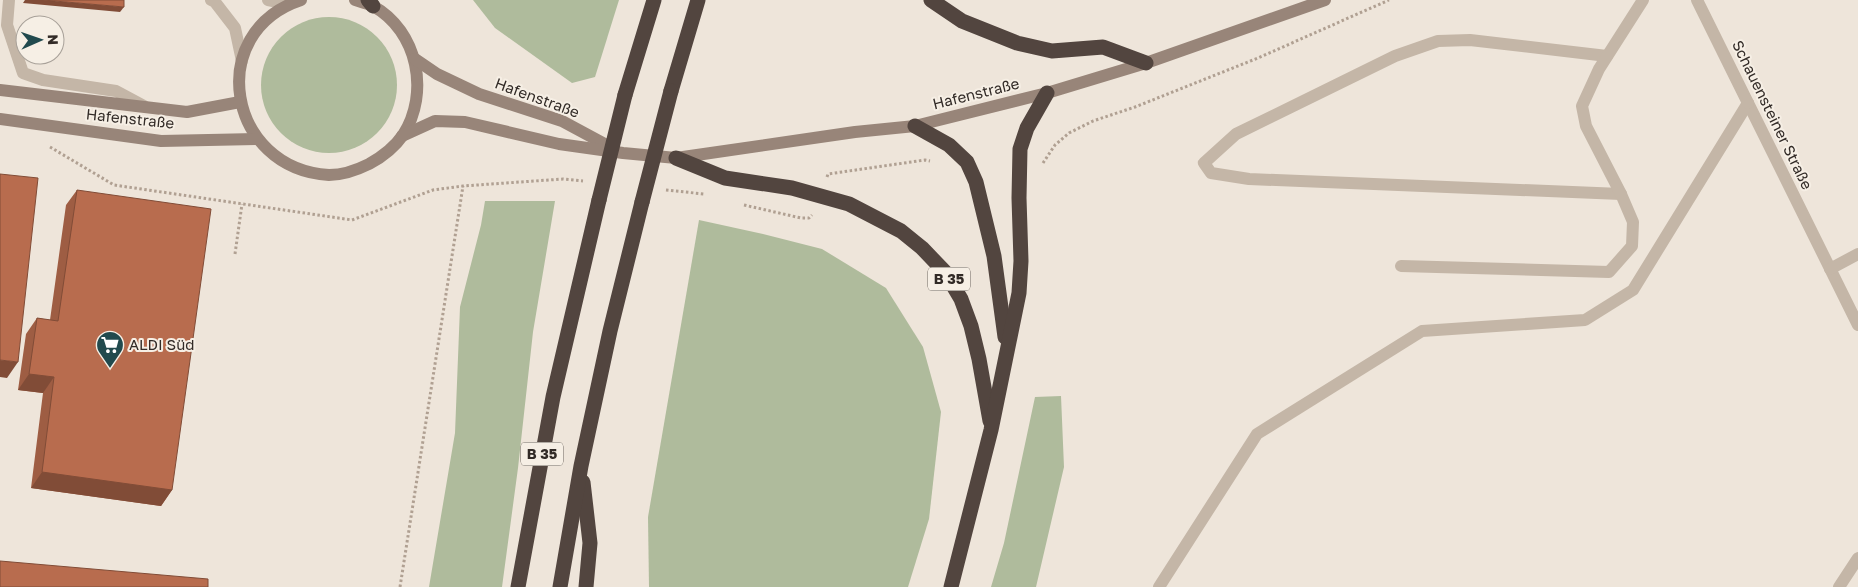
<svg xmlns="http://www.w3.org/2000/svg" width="1858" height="587" viewBox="0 0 1858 587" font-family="'Golos Text',sans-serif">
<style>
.green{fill:#afbb9c}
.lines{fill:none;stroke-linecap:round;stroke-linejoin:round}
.path{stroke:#b0a092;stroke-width:3;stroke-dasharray:2.5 2.5;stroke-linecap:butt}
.lane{stroke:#c4b6a7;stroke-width:12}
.street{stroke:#c4b6a7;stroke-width:12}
.secondary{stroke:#988579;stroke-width:12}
.highway{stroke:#52453f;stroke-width:15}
.highway-bridge{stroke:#52453f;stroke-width:15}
.wall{fill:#9e5d43}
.shaded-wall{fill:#814c37}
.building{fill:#b86c4e;stroke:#814c37}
.labels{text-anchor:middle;stroke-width:4;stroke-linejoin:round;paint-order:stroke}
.shield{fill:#f6efe5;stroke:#6d6660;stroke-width:1}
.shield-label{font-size:14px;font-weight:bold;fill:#322b27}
.street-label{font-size:15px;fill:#322b27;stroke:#f6efe5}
.poi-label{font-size:15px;fill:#322b27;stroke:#f6efe5;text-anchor:start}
</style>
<rect width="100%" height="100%" fill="#eee5da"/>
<g class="green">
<path d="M473,0H619L595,77L572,83L495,28Z"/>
<circle cx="329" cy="85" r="68"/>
<path d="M485,201H555L533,332L518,468L502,587H429L455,433L460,307L481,225Z"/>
<path d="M699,220L763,234L822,249L886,288L923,347L941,412L929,519L908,587H649L648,517Z"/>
<path d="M1061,396L1064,467L1036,587H991L1004,543L1035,397Z"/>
</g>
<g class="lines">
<g class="path">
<path d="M50,147L114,185L352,220L433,190L463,186L563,179L583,181"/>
<path d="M1043,163L1055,145L1069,133L1093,121L1135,107L1258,58L1389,0"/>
<path d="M827,177L828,174L925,160L930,161"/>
<path d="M666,190L704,194"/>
<path d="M744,205L801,218H809L812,215"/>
<path d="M235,254L242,204"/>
<path d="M400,587L463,186"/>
</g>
<g class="lane">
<path d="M9,0L7,25L23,73L43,80L116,91L144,106"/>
<path d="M211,0L215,2L235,28L242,61"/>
<path d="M268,0L288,4"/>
<path d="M1607,56L1470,40L1438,41L1395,56L1236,134L1204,163L1211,173L1249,179L1621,194"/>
<path d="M1748,103L1858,325"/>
<path d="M1401,266L1609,272L1632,246L1633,222L1621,194L1586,126L1582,106L1599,69L1643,0"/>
<path d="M1830,269L1858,254"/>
<path d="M1159,587L1257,434L1422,331L1585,320L1633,290L1748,103"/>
<path d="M1839,587L1858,558"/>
</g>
<path class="street" d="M1697,0L1748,103"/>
<g class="secondary">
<path d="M301,0C204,32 227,169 329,175C342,175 357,170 369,164C382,157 394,148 403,135C430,93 418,31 373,6C367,3 360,2 355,0"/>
<path d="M415,59L437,74L479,94L562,121L614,149"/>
<path d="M0,90L187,112L240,102"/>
<path d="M0,119L161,141L257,139"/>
<path d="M402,136L435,121L465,122L559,144L623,153L676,158L855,132L915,126L1047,93L1146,63L1325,0"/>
</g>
<g class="highway">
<path d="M368,0L373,6"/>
<path d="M931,0L962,21L1017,43L1052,51L1103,47L1146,63"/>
<path d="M671,91L698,0"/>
<path d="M625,95L654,0"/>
<path d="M915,126L949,145L967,162L976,182L994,256L1005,337"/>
<path d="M676,158L725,178L792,188L849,204L901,231L922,248L945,272L961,299L971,326L979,359L990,421"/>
<path d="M583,482L590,543L586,587"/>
<path d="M518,587L553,397L599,200"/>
<path d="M560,587L581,466L610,331L642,202"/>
<path d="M951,587L991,430L1019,293L1021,261L1019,198L1020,149L1027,128L1047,93"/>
</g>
<g class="highway-bridge">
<path d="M599,200L625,95"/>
<path d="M642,202L671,91"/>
</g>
</g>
<path class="wall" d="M77,190L172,490L161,506L31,488L43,393L18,390L26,334L37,318L50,320L66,205Z"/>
<g class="shaded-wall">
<path d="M25,0H43L124,7L120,12L23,3Z"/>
<path d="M0,360L18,362L7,378L0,377Z"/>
<path d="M29,374L54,377L43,393L18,390Z"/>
<path d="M42,472L172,490L161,506L31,488Z"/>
</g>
<g class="building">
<path d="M43,0H124V7Z"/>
<path d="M0,174L38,178L18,362L0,360Z"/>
<path d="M77,190L211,209L172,490L42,472L54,377L29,374L37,318L58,321Z"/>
<path d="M0,561L208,579V587H0Z"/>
</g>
<defs>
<symbol id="supermarket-pin" viewBox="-11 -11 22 30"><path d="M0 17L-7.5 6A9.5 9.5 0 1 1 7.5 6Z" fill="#214a4e" stroke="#f6efe5"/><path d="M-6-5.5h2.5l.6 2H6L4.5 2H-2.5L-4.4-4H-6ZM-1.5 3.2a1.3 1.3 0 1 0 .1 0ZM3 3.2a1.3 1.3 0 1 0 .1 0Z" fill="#fff"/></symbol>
</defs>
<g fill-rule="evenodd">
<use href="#supermarket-pin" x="94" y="329" width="32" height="43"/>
</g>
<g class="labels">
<g class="shield">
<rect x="928" y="267.5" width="42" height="23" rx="4"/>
<rect x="521" y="442.5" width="42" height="23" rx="4"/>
</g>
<g class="shield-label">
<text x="949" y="284">B 35</text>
<text x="542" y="459">B 35</text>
</g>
<g class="street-label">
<text transform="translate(976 94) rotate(-14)" y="5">Hafenstraße</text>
<text transform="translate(537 98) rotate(20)" y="5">Hafenstraße</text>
<text transform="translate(1772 115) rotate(64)" y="5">Schauensteiner Straße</text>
<text transform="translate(130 119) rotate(6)" y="5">Hafenstraße</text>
</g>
<g class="poi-label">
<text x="129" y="350">ALDI Süd</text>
</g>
</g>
<g transform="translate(40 40) rotate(88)"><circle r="24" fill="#f6efe5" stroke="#a8a199"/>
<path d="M0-4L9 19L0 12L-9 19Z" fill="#214a4e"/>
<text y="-8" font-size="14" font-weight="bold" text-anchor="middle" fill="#322b27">N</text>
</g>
</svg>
